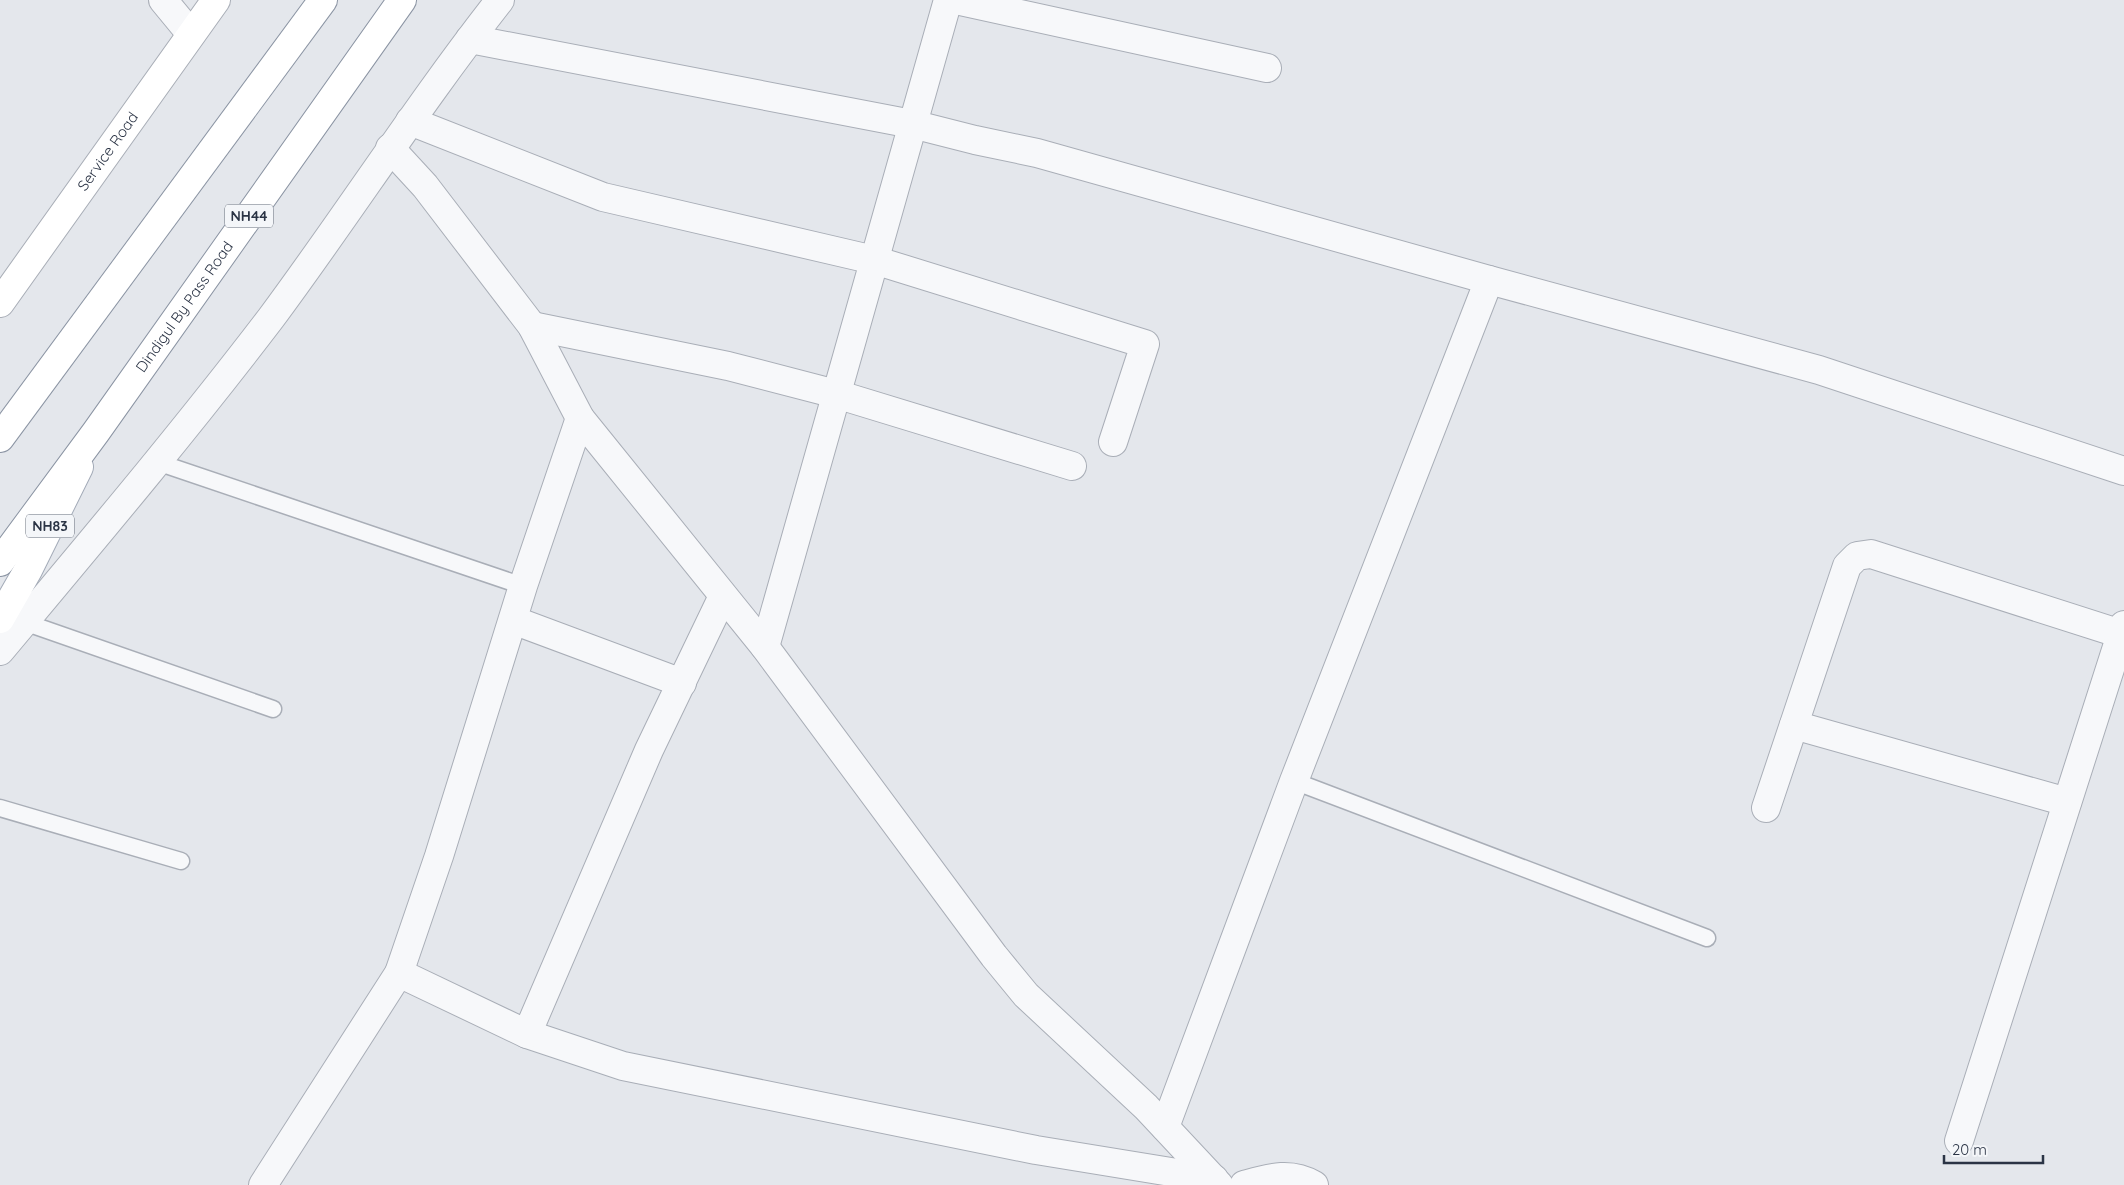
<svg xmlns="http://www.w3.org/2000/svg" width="2124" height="1185" viewBox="0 0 2124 1185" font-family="Quicksand,sans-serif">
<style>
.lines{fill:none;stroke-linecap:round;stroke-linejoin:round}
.lane-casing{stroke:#a9aeb7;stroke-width:19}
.street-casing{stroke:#a9aeb7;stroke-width:30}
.secondary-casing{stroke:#a9aeb7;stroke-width:30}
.primary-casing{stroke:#a3abb8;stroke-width:30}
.highway-casing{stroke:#8b94a3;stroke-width:30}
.lane{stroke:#f7f8fa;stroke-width:16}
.street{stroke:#f7f8fa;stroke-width:28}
.secondary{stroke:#fff;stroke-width:28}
.primary{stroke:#fff;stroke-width:28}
.highway{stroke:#fff;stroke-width:28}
.labels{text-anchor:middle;stroke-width:4;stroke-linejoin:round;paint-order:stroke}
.shield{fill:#f4f6f9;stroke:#676e7b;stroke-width:1}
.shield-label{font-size:14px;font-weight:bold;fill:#2b3445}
.street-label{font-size:15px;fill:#2b3445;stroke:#f4f6f9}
</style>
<rect width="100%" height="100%" fill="#e4e7ec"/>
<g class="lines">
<defs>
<g id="lane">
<path d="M157,462L523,586"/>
<path d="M24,622L273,709"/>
<path d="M1294,781L1707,938"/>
<path d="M0,808L181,861"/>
</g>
<g id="street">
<path d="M163,0L191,34"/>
<path d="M956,0L1267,68"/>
<path d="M470,39L912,124L975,140L1037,153L1489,280L1819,370L2124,471"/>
<path d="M410,121L603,197L874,260L1145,344L1113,442"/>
<path d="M390,148L425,186L532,326L580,418L765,647L994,956L1026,995L1146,1107L1219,1185"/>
<path d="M532,326L728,366L836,394L1072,466"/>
<path d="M513,620L682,683"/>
<path d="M765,647L948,0"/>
<path d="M0,651C92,541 184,432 271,318C349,213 419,103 500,0"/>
<path d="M1794,725L2067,802"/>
<path d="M1766,808L1847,566L1857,556L1871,554L2121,634"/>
<path d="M399,973L527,1034L623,1066L1036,1150L1214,1179"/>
<path d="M527,1034L649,750L723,596"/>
<path d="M1165,1127L1294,781L1489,280"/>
<path d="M1959,1141L2124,625"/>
<path d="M263,1185L399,973L439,856L523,586L580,418"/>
<path d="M1244,1185C1269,1178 1290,1171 1314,1185"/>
</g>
<g id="secondary">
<path id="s1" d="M0,303L216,0"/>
</g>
<path id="primary" d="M0,619L28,570L79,467"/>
<g id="highway">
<path d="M0,438L323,0"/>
<path id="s2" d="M0,562L96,432L402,0"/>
</g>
</defs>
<use href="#lane" class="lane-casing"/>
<use href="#street" class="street-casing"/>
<use href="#secondary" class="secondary-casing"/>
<use href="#primary" class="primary-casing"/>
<use href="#highway" class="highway-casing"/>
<use href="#lane" class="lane"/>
<use href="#street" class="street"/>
<use href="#secondary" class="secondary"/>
<use href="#primary" class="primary"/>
<use href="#highway" class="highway"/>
</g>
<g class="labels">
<g class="shield">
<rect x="225" y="204.5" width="48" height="23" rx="4"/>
<rect x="26" y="514.5" width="48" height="23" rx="4"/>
</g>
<g class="shield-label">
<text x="249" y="221">NH44</text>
<text x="50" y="531">NH83</text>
</g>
<g class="street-label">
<text dy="5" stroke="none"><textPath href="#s1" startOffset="186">Service Road</textPath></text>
<text dy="5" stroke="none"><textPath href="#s2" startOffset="315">Dindigul By Pass Road</textPath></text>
</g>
</g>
<path d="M1944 1155v8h99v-8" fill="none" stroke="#2b3445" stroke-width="2.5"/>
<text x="1952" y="1155" font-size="15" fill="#2b3445" stroke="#f4f6f9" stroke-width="4" paint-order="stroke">20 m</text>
</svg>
